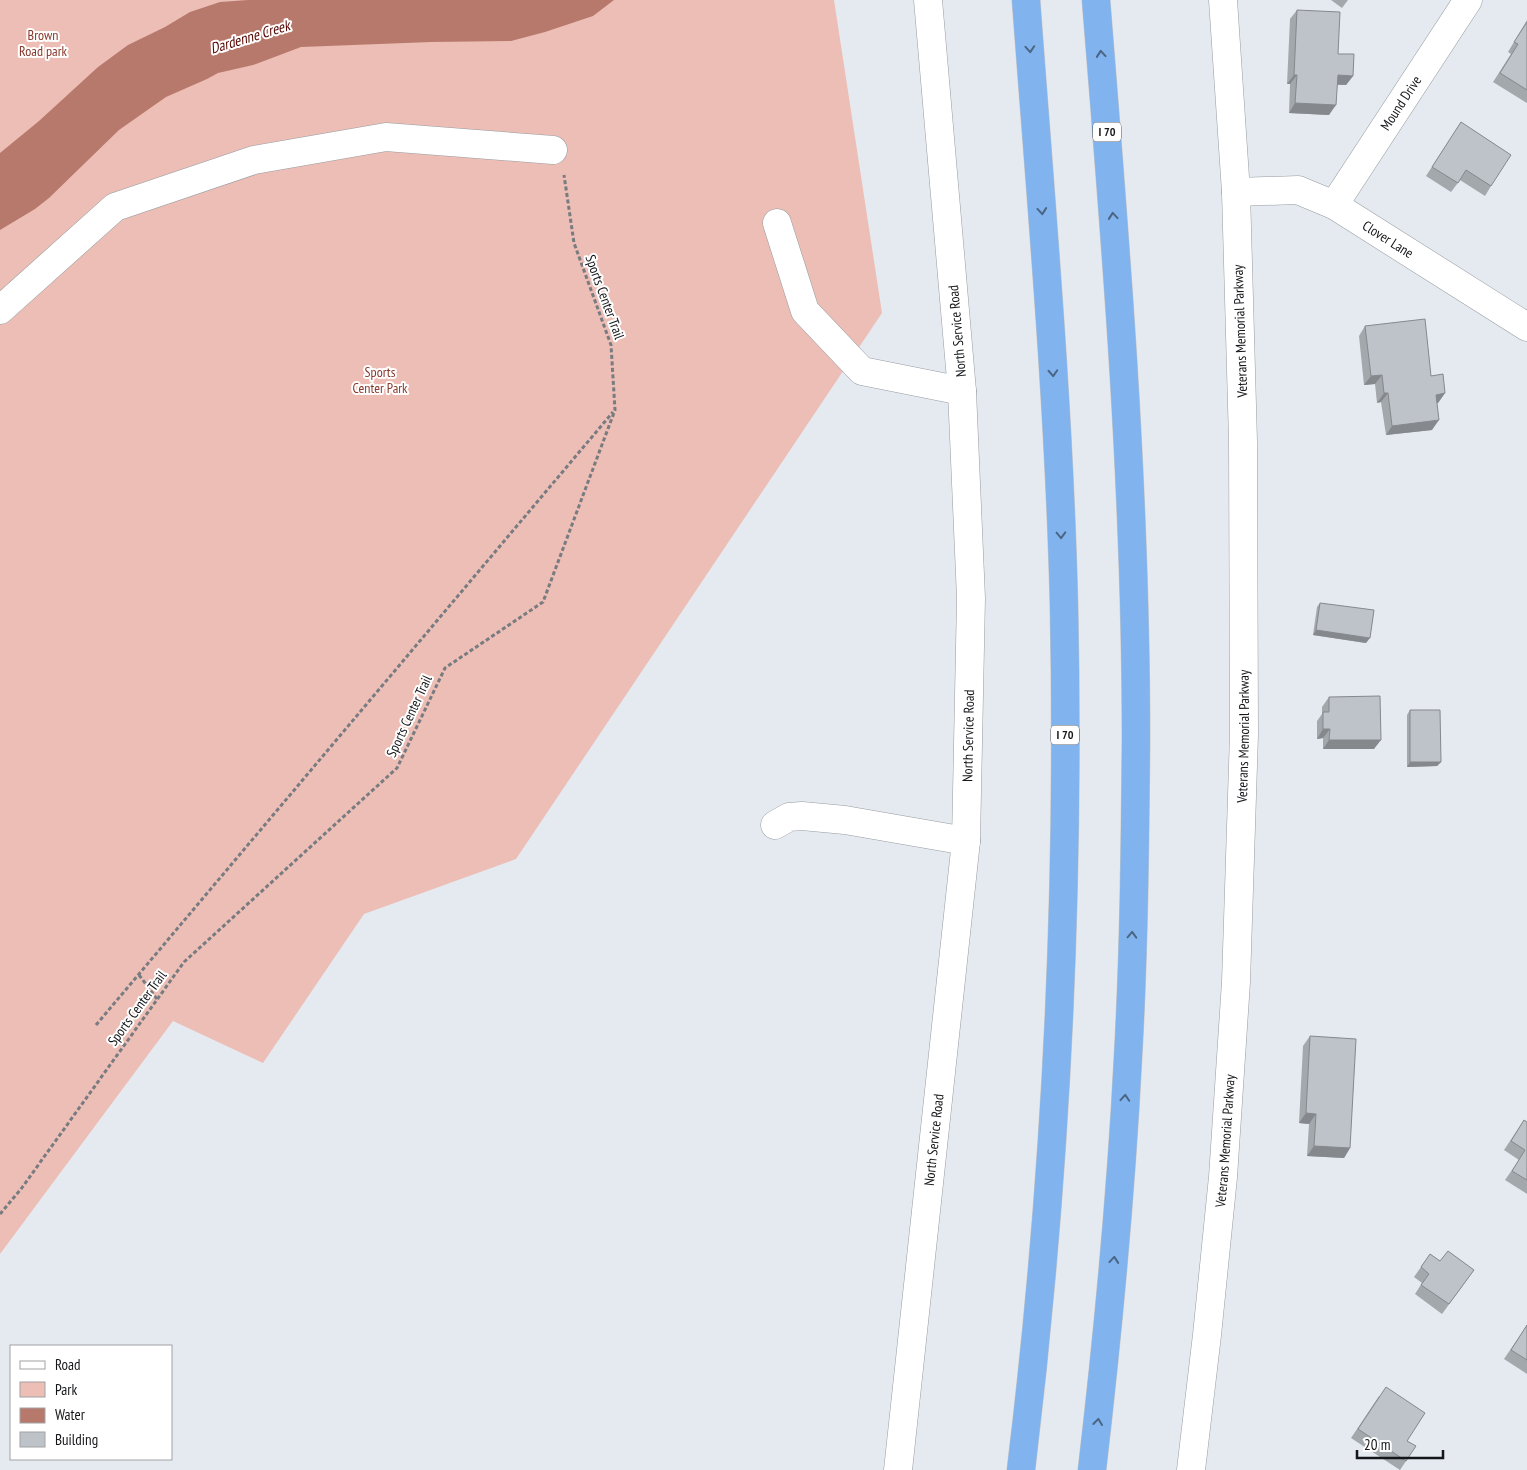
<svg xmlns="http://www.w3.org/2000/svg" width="1527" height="1470" viewBox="0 0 1527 1470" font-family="'PT Sans Narrow',sans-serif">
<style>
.green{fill:#ecbeb5}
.water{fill:#b8796d}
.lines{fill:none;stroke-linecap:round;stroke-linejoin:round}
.minor-casing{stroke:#979ca1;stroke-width:29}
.highway-casing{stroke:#c7c7c8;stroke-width:29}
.path{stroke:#787b80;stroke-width:3;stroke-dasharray:4 2.5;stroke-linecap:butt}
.minor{stroke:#fff;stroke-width:28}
.highway{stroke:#81b4ee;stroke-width:28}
.wall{fill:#a3a8ad}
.shaded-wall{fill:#85888d}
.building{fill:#bec3c9;stroke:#85888d}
.oneway{stroke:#4b6584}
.labels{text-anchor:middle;stroke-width:4;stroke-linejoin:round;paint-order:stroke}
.shield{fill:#fff;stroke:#5b5c5e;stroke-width:1}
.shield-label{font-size:12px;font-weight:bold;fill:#151619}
.park-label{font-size:14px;fill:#87382b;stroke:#fff}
.street-label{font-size:14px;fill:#151619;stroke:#fff}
.water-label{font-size:15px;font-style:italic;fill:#560700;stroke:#fff}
</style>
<rect width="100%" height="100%" fill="#e5eaf1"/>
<path class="green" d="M0,0H834L882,313L516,859L364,914L263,1063L173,1021L0,1254Z"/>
<path class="water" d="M248,0H614L593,16L545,32L511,41L431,42L301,47L253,65L218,73L207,79L166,97L119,130L49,198L35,209L0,230V153L39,121L98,67L128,45L165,27L190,12L220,2Z"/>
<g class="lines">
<defs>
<g id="minor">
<path id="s1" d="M1236,192L1298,190L1334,205L1527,327"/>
<path id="s2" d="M1334,205L1468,0"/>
<path d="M777,223L805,311L862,371L962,391"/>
<path d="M0,310L115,207L254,160L386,137L553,150"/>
<path d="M775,825L789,817L802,816L845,820L966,841"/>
<path id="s3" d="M898,1470L966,841L971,598L962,391L928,0"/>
<path id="s4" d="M1191,1470L1207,1335L1223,1177L1236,982L1244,734L1243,441L1236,192L1223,0"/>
</g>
<g id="highway">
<path d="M1021,1470C1056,1183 1070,894 1064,606C1059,403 1041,202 1026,0"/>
<path d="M1092,1470C1108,1333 1121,1195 1128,1057C1134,951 1135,845 1136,739C1136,492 1116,246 1096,0"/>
</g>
</defs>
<use href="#minor" class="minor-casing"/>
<use href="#highway" class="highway-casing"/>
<g class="path">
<path d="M139,975L157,999"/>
<path d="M96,1025L613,412"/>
<path d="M0,1214L21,1189L184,962L397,768L445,668L543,602L615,410L611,345L574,243L564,175"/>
</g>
<use href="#minor" class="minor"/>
<use href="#highway" class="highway"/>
</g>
<g class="wall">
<path d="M1331,0H1348L1342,8Z"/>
<path d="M1297,10L1338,54L1353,76L1346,85H1337L1329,115L1289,113L1290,84H1287L1290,19Z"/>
<path d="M1527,20V103L1493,82L1511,54L1508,52Z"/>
<path d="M1461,122L1491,186L1485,196L1460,180L1451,192L1426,176Z"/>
<path d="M1365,326L1431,376L1445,393L1438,403H1437L1432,430L1386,435L1381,402L1377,403L1375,384L1364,385L1359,336Z"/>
<path d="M1320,603L1366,643L1313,635L1317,607Z"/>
<path d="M1329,697L1374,749H1323V738L1317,739V721L1322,714V707Z"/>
<path d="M1410,710L1441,762L1437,766L1407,767V715Z"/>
<path d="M1310,1036L1350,1148L1344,1158L1307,1156L1309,1124L1299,1123L1303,1046Z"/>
<path d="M1524,1120L1527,1122V1194L1505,1180L1519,1160L1504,1150Z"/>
<path d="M1430,1254L1440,1261L1474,1270L1442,1314L1415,1294L1422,1283L1414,1277Z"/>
<path d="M1527,1325V1374L1504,1359Z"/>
<path d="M1379,1396L1407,1441L1416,1446L1400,1470L1351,1438Z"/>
</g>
<g class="shaded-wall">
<path d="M1294,75H1297L1290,84H1287Z"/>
<path d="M1338,75L1353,76L1346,85L1331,84Z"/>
<path d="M1295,103L1336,105L1329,115L1289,113Z"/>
<path d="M1382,375L1375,384L1364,385L1371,376Z"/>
<path d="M1384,393H1388L1381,402L1377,403Z"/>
<path d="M1445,393L1438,403L1429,404L1436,395Z"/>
<path d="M1439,420L1432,430L1386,435L1392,426Z"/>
<path d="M1316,630L1370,638L1366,643L1313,635Z"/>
<path d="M1323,729H1330L1323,738L1317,739Z"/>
<path d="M1329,740H1381L1374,749H1323Z"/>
<path d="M1410,762H1441L1437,766L1407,767Z"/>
<path d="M1306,1113L1316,1114L1309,1124L1299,1123Z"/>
<path d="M1314,1146L1350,1148L1344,1158L1307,1156Z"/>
</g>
<g class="building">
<path d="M1297,10L1340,12L1338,54H1354L1353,76L1338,75L1336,105L1295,103L1297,75H1294Z"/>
<path d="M1527,22V90L1500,73L1518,44L1514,42Z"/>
<path d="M1461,122L1511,155L1491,186L1466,170L1458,183L1432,167Z"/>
<path d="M1425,319L1431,376L1443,374L1445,393L1436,395L1439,420L1392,426L1388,393H1384L1382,375L1371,376L1365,326Z"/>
<path d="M1320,603L1374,610L1370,638L1316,630Z"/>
<path d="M1380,696L1381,740H1329L1330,729H1323V712H1329V697Z"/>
<path d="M1410,710H1440L1441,762H1410Z"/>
<path d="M1310,1036L1356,1039L1350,1148L1314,1146L1316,1114L1306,1113Z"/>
<path d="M1524,1120L1527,1122V1180L1512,1171L1525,1150L1511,1141Z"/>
<path d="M1448,1251L1474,1270L1449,1304L1421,1285L1429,1274L1421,1267L1430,1254L1440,1261Z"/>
<path d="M1527,1325V1360L1511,1350Z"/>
<path d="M1386,1387L1425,1413L1407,1441L1416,1446L1406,1461L1358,1429Z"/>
</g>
<defs><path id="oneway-chevron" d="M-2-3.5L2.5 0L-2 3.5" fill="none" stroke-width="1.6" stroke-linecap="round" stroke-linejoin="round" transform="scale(1.25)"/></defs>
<g class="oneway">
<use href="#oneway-chevron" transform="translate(1030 49) rotate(86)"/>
<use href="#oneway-chevron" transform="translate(1101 54) rotate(-95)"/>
<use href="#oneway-chevron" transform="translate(1042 211) rotate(85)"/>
<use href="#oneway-chevron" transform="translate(1113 216) rotate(-95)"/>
<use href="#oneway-chevron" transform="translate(1053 373) rotate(87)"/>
<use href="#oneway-chevron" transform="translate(1061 535) rotate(88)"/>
<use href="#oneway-chevron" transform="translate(1132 935) rotate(-88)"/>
<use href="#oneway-chevron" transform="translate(1125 1098) rotate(-86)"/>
<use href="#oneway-chevron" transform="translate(1114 1260) rotate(-85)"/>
<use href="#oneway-chevron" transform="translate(1098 1422) rotate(-83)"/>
</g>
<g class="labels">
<g class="shield">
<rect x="1093" y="122.5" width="28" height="19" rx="4"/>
<rect x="1051" y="725.5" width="28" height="19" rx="4"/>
</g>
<g class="shield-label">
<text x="1107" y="136">I 70</text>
<text x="1065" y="739">I 70</text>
</g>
<g class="park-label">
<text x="43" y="40">Brown<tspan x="43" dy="16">Road park</tspan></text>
<text x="380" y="377">Sports<tspan x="380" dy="16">Center Park</tspan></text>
</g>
<g class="street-label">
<text dy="5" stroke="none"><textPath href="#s2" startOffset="122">Mound Drive</textPath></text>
<text dy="5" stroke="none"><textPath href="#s1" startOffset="165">Clover Lane</textPath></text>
<text transform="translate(605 297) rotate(70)" y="5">Sports Center Trail</text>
<text transform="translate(957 331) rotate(-95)" y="5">North Service Road</text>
<text transform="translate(1240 331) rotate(-92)" y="5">Veterans Memorial Parkway</text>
<text transform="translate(409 716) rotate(-65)" y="5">Sports Center Trail</text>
<text dy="5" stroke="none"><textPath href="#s3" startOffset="738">North Service Road</textPath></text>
<text dy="5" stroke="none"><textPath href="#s4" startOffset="736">Veterans Memorial Parkway</textPath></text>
<text transform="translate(137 1008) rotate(-54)" y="5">Sports Center Trail</text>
<text dy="5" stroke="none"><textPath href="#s3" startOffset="332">North Service Road</textPath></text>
<text dy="5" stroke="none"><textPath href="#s4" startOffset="331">Veterans Memorial Parkway</textPath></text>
</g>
<g class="water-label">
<text transform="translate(250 37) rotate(-17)" y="5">Dardenne Creek</text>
</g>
</g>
<rect x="10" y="1345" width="162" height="115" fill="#ffffff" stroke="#a1a2a3"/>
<rect x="20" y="1361" width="25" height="8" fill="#ffffff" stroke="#a1a2a3"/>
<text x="55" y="1370" font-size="15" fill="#151619">Road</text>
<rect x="20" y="1382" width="25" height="15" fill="#ecbeb5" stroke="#a1a2a3"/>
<text x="55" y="1395" font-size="15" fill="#151619">Park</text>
<rect x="20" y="1408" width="25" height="15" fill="#b8796d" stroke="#a1a2a3"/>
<text x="55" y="1420" font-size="15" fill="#151619">Water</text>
<rect x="20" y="1432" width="25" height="15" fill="#bec3c9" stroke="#a1a2a3"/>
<text x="55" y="1445" font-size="15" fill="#151619">Building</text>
<path d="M1357 1450v8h86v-8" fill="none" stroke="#151619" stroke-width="2.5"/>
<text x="1364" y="1450" font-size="15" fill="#151619" stroke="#ffffff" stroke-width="4" paint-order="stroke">20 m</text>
</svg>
